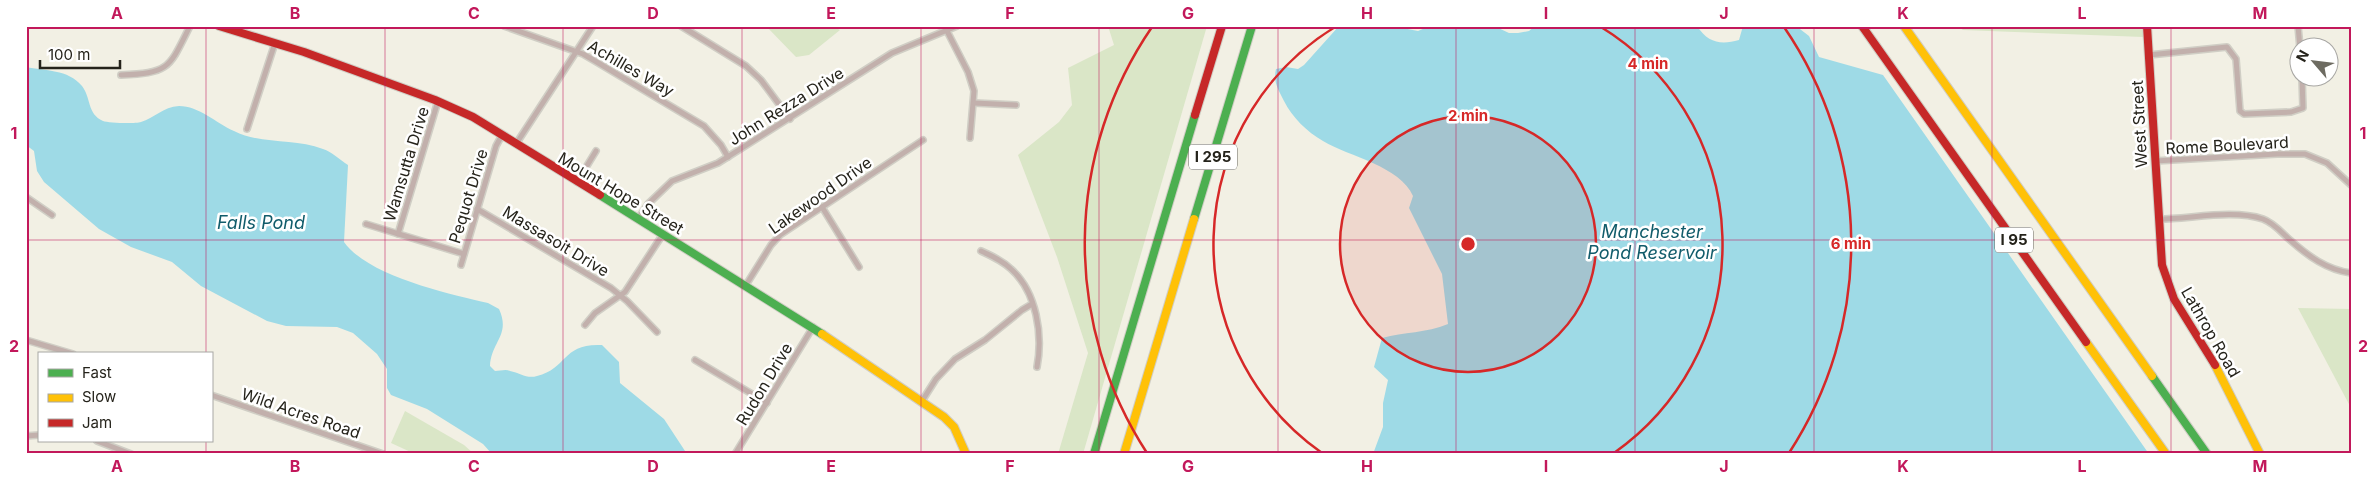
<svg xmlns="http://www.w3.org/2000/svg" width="2377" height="480" viewBox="0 0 2377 480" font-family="Inter,sans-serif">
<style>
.green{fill:#dae6c7}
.water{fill:#9edae6}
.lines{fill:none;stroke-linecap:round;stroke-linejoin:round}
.street-casing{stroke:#d0cec5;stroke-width:8}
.fast-casing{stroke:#d0cec5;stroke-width:10}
.slow-casing{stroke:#d0cec5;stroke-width:10}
.jam-casing{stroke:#d0cec5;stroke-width:10}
.street{stroke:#c2b0ac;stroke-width:5}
.fast{stroke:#4caf50;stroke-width:8}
.slow{stroke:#ffc107;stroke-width:8}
.jam{stroke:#c62828;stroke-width:8}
.grid{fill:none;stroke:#c2185b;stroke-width:1;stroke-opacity:0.55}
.ring{fill:none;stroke:#d62828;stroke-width:2.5}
.labels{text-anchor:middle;stroke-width:5;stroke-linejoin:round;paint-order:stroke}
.shield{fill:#fff;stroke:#66655f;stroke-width:1}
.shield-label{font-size:15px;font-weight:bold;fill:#25231b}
.street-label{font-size:16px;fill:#25231b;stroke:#fff}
.water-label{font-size:18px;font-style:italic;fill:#115c6b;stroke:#fff}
.centre{fill:#d62828;stroke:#fff;stroke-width:2.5}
.ring-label{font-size:15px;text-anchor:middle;font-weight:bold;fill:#d62828;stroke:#fff;stroke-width:5;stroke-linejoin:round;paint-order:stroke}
.neatline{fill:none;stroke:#c2185b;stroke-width:2}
.grid-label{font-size:16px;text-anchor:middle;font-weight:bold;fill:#c2185b}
</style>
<rect width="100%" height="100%" fill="#f2f0e4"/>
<g class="green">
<path d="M766,26H832L840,30L809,55L796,57Z"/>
<path d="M1108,26H1207L1083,454H1058L1088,353L1057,257L1018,155L1059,122L1072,105L1068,68L1114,45Z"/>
<path d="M1957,26H2143V37L1963,30Z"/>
<path d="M2298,308L2351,309V408Z"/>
<path d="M405,411L464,445L474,454H415L391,443Z"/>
</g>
<g class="water">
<path d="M1339,26H1392L1418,31L1430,26H1494L1509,33H1518L1529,31L1535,26H1697C1708,43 1721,45 1739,40L1743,26H1796L1809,36L1819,57L1883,75L2149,454H1373L1383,427V403L1388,380L1374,367L1382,338C1404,332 1426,333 1448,324L1442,274L1409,208L1413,196C1400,166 1350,157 1323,141C1307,132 1292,117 1284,101C1278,89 1273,82 1276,69L1286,67L1298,69L1304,65Z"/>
<path d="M26,67C45,71 68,69 82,86C91,97 87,114 103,121C108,123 135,124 141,122C154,118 163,107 179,106C199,106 216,123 234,131C262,145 294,138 323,149C332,152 340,160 348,165L344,242C368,276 449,294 488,303L499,309C511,335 491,342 490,366L495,371C500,371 506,369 510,371C520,373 527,379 537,376C568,368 562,343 602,345L619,362L620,383L664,419L687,454H492L483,444L427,409L391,395L387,388V369L377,354L353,333L337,327L286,326L267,321L201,286L172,262L131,247L99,229L44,182L37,171L34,151L26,145Z"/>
</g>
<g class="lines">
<defs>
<g id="street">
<path d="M504,26L583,54L595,61L704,126L721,145L728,157"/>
<path d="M681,26L746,66L761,80L790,119"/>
<path d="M2298,26L2300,48"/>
<path d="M947,31L968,72L974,91L970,138"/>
<path d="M2149,55L2227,47L2236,59L2240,111L2244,114L2291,112L2303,108L2302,78"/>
<path d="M121,75C170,73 169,68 190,26"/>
<path d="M974,103L1016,105"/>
<path d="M247,129L275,43"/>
<path d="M516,144L593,26"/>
<path d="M2155,161L2277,154H2305L2327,163L2351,185"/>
<path d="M577,182L596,151"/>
<path d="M26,197L52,215"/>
<path d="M822,207L859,267"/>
<path d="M477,209L611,288L627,301L657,332"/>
<path d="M638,219L648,204L672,181L718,163L892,53L957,26"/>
<path d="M2159,219C2190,219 2233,209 2263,219C2274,223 2282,233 2290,240C2308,256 2327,270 2351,273"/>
<path d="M366,224L464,254"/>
<path d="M398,234L438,101"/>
<path d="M981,251C992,256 1003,261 1011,269C1037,292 1043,335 1037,367"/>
<path d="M461,265L496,146L502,135"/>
<path d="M746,285L771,245L780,235L923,140"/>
<path d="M585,325L595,313L625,292L663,234"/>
<path d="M26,340L73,354"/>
<path d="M695,360L767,403"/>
<path d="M211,395L383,454"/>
<path d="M922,401L936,379L955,359L985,340L1022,310L1032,304"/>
<path d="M26,436L39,435"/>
<path d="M97,441L131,454"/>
<path d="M735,454L813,327"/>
</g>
<g id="fast">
<path d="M600,195L822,334"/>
<path d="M1194,219L1252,26"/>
<path d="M2152,376L2207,454"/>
<path d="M1094,454L1195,115"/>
</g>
<g id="slow">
<path d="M1904,26L2152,376"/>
<path d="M822,334L944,417L954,427L966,454"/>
<path d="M2086,342L2166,454"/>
<path d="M2215,365L2260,454"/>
<path d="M1124,454L1194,219"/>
</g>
<g id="jam">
<path d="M219,26L304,52L435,100L473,117L600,195"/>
<path d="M1862,26L2086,342"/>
<path d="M2147,26L2162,265L2174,299L2215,365"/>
<path d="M1195,115L1222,26"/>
</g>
</defs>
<use href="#street" class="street-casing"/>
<use href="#fast" class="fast-casing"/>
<use href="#slow" class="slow-casing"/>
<use href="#jam" class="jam-casing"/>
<use href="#street" class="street"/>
<use href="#fast" class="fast"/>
<use href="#slow" class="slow"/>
<use href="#jam" class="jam"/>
</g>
<path class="grid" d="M206,26V354M385,26V454M563,26V454M742,26V454M921,26V454M1099,26V454M1278,26V454M1456,26V454M1635,26V454M1814,26V454M1992,26V454M2171,26V454M26,240H2351M206,441V454"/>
<circle cx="1468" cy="244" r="128" fill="#d62828" fill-opacity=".12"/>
<g class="ring">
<circle cx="1468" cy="244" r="128"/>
<path d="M1322 453A255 255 0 0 1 1335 27M1601 27A255 255 0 0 1 1614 453"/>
<path d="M1147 453A383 383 0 0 1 1152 27M1784 27A383 383 0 0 1 1789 453"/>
</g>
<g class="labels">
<g class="shield">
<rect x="1189" y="144.5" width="48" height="25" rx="4"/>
<rect x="1995" y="227.5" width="38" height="25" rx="4"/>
</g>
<g class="shield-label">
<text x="1213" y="162">I 295</text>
<text x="2014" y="245">I 95</text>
</g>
<g class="street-label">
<text transform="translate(631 68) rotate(30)" y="6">Achilles Way</text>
<text transform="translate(786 106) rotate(-32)" y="6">John Rezza Drive</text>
<text transform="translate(2139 124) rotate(-93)" y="6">West Street</text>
<text transform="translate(2227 145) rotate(-3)" y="6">Rome Boulevard</text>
<text transform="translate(406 164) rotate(-73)" y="6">Wamsutta Drive</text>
<text transform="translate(621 193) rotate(31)" y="6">Mount Hope Street</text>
<text transform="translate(820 195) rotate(-35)" y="6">Lakewood Drive</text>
<text transform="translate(468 196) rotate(-73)" y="6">Pequot Drive</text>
<text transform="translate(556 241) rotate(31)" y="6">Massasoit Drive</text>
<text transform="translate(2211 332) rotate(60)" y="6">Lathrop Road</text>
<text transform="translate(764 384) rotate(-59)" y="6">Rudon Drive</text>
<text transform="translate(301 413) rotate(19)" y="6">Wild Acres Road</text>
</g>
<g class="water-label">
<text x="261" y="229">Falls Pond</text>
<text x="1652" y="238">Manchester<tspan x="1652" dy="21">Pond Reservoir</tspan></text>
</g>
</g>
<circle cx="1468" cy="244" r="8" class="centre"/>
<g class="ring-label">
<text x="1648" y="69">4 min</text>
<text x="1468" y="121">2 min</text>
<text x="1851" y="249">6 min</text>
</g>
<rect width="2377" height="480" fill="none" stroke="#ffffff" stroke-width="55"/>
<rect x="38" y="352" width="175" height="90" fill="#ffffff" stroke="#a8a7a4"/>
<rect x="48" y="369" width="25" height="8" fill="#4caf50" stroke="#a8a7a4"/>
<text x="82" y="378" font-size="15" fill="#25231b">Fast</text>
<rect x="48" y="394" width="25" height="8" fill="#ffc107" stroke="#a8a7a4"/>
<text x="82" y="402" font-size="15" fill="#25231b">Slow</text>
<rect x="48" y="419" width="25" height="8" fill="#c62828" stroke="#a8a7a4"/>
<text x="82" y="428" font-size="15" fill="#25231b">Jam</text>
<g transform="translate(2314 62) rotate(298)"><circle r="24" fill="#ffffff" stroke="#a8a7a4"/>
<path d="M0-4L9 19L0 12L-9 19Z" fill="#6d6b61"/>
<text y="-8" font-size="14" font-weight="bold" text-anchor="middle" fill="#25231b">N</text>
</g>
<path d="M40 60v8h80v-8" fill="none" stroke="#25231b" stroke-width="2.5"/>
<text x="48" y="60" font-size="15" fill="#25231b" stroke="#ffffff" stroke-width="4" paint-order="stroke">100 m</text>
<rect x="28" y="28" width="2322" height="424" class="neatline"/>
<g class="grid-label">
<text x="117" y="19">A</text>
<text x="295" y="19">B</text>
<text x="474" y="19">C</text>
<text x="653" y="19">D</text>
<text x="831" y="19">E</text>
<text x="1010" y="19">F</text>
<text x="1188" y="19">G</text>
<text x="1367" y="19">H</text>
<text x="1546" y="19">I</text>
<text x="1724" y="19">J</text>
<text x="1903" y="19">K</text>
<text x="2082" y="19">L</text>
<text x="2260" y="19">M</text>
<text x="14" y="139">1</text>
<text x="2363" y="139">1</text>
<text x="14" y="352">2</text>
<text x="2363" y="352">2</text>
<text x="117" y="472">A</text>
<text x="295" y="472">B</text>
<text x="474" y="472">C</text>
<text x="653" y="472">D</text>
<text x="831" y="472">E</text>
<text x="1010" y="472">F</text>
<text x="1188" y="472">G</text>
<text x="1367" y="472">H</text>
<text x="1546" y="472">I</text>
<text x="1724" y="472">J</text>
<text x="1903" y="472">K</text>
<text x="2082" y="472">L</text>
<text x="2260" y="472">M</text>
</g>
</svg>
